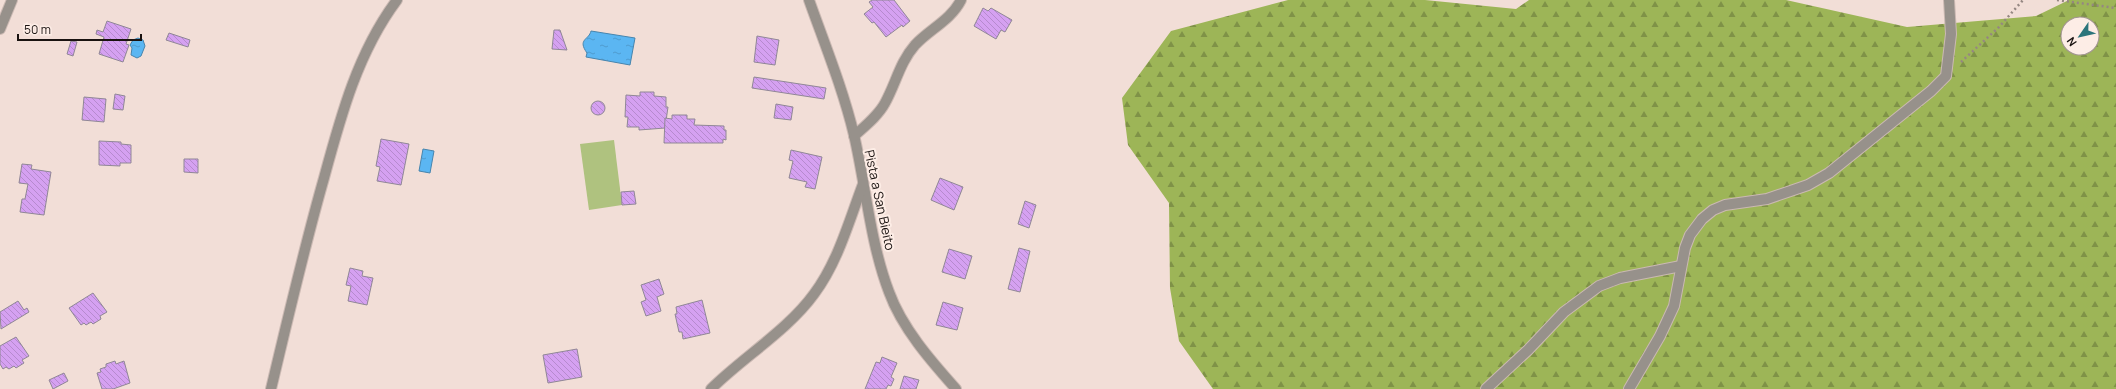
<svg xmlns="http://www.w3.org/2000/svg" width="2116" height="389" viewBox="0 0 2116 389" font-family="Manrope,sans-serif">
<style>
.grass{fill:#afc27f}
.forest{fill:url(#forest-firs);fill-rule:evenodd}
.water{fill:url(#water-ripples);stroke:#4785ae}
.building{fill:url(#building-back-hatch);stroke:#908796}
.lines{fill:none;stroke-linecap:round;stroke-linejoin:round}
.minor-casing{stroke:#cbb9b3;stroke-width:12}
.path{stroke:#958782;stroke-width:2.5;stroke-dasharray:2 3;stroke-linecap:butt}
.minor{stroke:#97918b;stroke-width:10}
.labels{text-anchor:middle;stroke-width:4;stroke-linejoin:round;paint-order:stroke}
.street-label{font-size:13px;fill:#191210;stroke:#fdede6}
</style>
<defs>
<pattern id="forest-firs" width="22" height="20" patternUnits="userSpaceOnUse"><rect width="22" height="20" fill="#9db557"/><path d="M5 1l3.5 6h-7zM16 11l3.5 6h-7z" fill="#7f9247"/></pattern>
<pattern id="water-ripples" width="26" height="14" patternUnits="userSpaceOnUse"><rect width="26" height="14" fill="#5bb6f2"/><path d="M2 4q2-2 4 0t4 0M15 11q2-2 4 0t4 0" fill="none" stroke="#4f9bce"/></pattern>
<pattern id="building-back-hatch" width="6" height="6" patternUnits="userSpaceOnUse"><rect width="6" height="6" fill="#d5a1f1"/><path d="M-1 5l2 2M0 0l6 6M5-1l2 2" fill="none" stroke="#b68ace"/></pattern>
</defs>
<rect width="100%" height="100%" fill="#f2ded7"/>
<path class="grass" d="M614,140L622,205L589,210L580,144Z"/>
<path class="forest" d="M1288,0H1425L1516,9L1529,0H1786L1907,27L2036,16L2069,0H2116V389H1213L1179,341L1170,288L1169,203L1128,145L1122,98L1171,31ZM2068,24H2092V48H2068Z"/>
<g class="water">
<path d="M591,31L635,38L630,65L586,57L587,53C577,39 589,40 591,31Z"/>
<path d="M138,38L143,40L145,46L141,56L137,58L131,55L132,48L130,45L133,40Z"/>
<path d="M423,149L434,151L430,173L419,171Z"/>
</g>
<g class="building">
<path d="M872,0H894L910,21L903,27L902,25L886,37L874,22L872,23L864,14L873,7L869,2Z"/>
<path d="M983,8L988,11L991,8L1012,20L1005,32L1001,30L996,39L974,26Z"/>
<path d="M107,21L131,29L126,44L129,45L123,62L99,54L104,37L96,34L97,30L103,32Z"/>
<path d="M554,30H560L567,50L552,49Z"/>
<path d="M169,33L190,40L188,47L166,40Z"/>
<path d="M757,36L779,40L775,65L754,62Z"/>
<path d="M71,41L77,42L73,56L67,54Z"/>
<path d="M754,77L826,88L824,99L752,88Z"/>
<path d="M640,92H654V96L666,97V107H668L665,128L639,130V127H627L628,117H625L626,95L640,96Z"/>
<path d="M115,94L125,96L123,110L113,109Z"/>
<path d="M84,97L106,99L104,122L82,120Z"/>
<circle cx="598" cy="108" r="7"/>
<path d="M776,104L793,107L791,120L774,118Z"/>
<path d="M672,115H687V119H695L694,125L724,126V130H726V140L723,139V143H664L665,118L672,119Z"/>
<path d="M381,139L409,144L401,185L377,181L380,167L376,166Z"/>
<path d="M99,141L121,142V144L131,145V163H120V166L99,165Z"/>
<path d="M791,150L822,157L815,189L805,187L807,182L789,178L793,161L789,160Z"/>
<path d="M184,159H198V173L184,172Z"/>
<path d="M22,164L32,165L31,169L51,172L44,215L20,212L22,199H25L28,184L19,183Z"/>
<path d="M940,178L963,187L954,210L931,200Z"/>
<path d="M634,191L636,204L622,205L621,192Z"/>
<path d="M1025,201L1036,205L1029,228L1018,224Z"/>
<path d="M1019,248L1030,251L1020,292L1008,289Z"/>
<path d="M949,249L972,256L965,279L942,272Z"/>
<path d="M350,268L363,271L362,276L373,278L367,305L348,301L351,286L346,285Z"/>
<path d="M659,279L664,294L657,297L661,311L646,316L641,302L646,300L641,285Z"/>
<path d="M93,293L107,312L100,316L101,319L93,324L91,322L86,325L84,323L81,325L69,308Z"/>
<path d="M702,300L710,333L683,339L682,332H679L675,314H677L676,307Z"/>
<path d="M18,301L24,310L27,308L29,312L1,329L0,312Z"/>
<path d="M943,302L963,308L957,330L936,325Z"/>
<path d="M16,337L29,356L22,360L24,363L16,368L14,366L9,369L6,367L3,369L0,364V346Z"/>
<path d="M577,349L582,377L548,383L543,355Z"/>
<path d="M882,357L897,363L891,377L894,379L891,386L888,385L886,389H865L876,362L880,363Z"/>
<path d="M115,361L116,364L124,361L130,383L113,389H102L97,373L101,372L100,369L106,367V364Z"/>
<path d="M64,373L68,381L53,389L49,380Z"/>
<path d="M904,376L919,380L916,389H900Z"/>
</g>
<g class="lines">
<defs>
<g id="minor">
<path d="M809,0C825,45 843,89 854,135C866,187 870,242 889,292C902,328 931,361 956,389"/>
<path d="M0,29L12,0"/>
<path d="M854,136C865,126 878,116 885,103C896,83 900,62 915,45C930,29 951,20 961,0"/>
<path d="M271,389C288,318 304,248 324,178C341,115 358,52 397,0"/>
<path d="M711,389C742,358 788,330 814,294C838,262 849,221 863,184"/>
<path d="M1486,389L1528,350L1564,312L1599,286L1620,278L1681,266"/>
<path d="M1629,389L1660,336L1674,306L1685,248L1690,235L1702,219L1713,210L1725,205L1767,199L1808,185L1829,173L1931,91L1946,76L1951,34L1949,0"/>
</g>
</defs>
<use href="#minor" class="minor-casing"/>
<g class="path">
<path d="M2057,0L2116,8"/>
<path d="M1961,62L1999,27L2023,0"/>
</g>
<use href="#minor" class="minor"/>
</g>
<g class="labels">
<g class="street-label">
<text transform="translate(880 200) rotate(78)" y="5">Pista a San Bieito</text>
</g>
</g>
<g transform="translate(2080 36) rotate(236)"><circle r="19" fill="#fdede6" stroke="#a29590"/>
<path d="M0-3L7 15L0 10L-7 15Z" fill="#2c757b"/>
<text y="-6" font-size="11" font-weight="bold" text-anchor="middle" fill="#191210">N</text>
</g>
<path d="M18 34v6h123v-6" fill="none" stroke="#191210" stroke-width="2"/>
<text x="24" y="34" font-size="12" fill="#191210" stroke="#fdede6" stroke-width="3" paint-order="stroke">50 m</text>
</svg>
